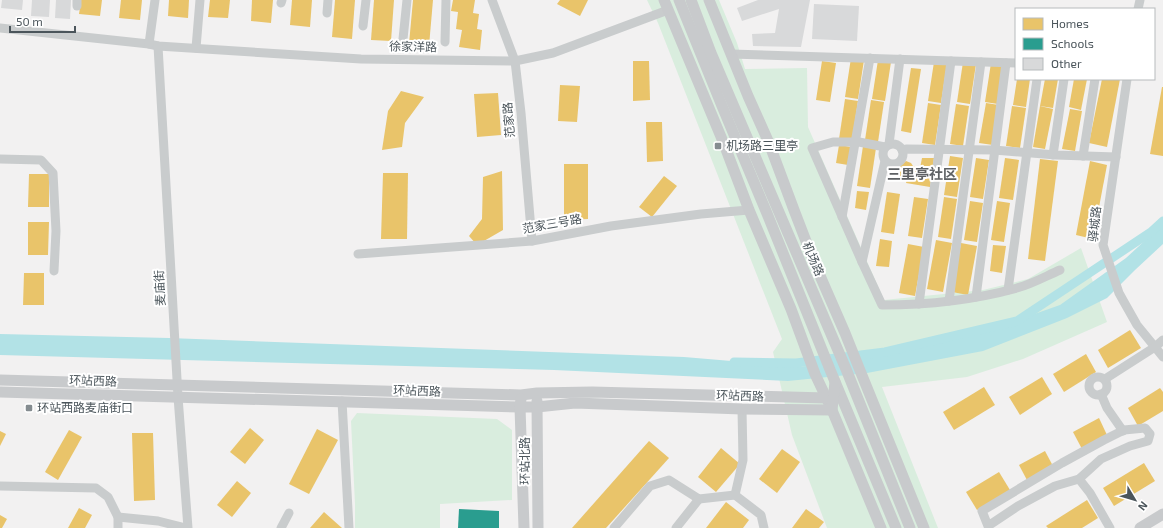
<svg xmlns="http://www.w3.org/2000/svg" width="1163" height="528" viewBox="0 0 1163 528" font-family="'Exo 2','Noto Sans SC',sans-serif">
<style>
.green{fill:#d9edde}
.water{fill:#b2e2e6}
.homes{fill:#e9c46a}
.schools{fill:#2a9d8f}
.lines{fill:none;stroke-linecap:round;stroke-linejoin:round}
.canal{stroke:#b2e2e6;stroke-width:9}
.building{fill:#d8d9da}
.minor{stroke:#c9cccd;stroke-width:9}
.major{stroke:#c8cacc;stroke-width:11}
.poi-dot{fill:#858c90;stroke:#fff;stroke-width:1.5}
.labels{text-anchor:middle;stroke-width:4;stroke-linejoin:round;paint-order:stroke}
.street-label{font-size:12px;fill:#4b555b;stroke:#fff}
.poi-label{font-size:12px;fill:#4b555b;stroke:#fff;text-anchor:start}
.quarter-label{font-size:14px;font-weight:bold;fill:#5e6164;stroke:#fff}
</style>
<rect width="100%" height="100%" fill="#f2f1f1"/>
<g class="green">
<path d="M647,0H719L737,43L745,69L807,68L808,127L884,300L983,290L1028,279L1081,248L1107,322L1023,359L967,377L882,387L938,528H827L792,435L773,352L782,339L658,23Z"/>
<path d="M357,413L497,419L512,430V500L440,504V528H355V504L351,421Z"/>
</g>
<path class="water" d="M1163,224V244L1135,270L1107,298L1067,318L983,351L867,373L788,381L554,370L0,355V334L169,338L684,357L801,367L978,334L1060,305L1126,258Z"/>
<g class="homes">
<path d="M81,0H102L100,16L79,14Z"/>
<path d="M121,0H142L140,20L119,18Z"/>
<path d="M169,0H189L188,18L168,16Z"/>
<path d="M210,0H230L228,18L208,17Z"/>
<path d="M252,0H273L271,23L251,21Z"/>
<path d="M292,0H312L310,27L290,25Z"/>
<path d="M335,0H355L352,39L332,37Z"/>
<path d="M374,0H394L391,41L371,40Z"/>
<path d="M413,0H433L429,46L409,44Z"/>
<path d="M453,0H475L473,13L479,14L477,29L482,30L480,50L459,47L462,30L456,29L458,12L451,11Z"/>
<path d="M560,0H588L580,16L557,4Z"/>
<path d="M851,58L864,60L858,99L845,97Z"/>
<path d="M878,60L891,62L885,101L872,99Z"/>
<path d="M633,61H649L650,100L633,101Z"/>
<path d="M822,61L836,63L830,102L816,100Z"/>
<path d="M934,62L947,64L941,103L928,101Z"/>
<path d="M963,62L976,64L970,104L957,102Z"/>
<path d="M991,63L1004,65L998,104L985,102Z"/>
<path d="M911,68L921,69L911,133L901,131Z"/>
<path d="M1017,79H1030L1026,107L1013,105Z"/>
<path d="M1045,79H1058L1053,108L1040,106Z"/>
<path d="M1074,79H1087L1081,110L1069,107Z"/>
<path d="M1102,79H1120L1107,147L1089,143Z"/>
<path d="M560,85L580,86L577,122L558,121Z"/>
<path d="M1162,87H1163V156L1150,154Z"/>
<path d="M401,91L424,97L405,123L402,147L382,150L388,111Z"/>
<path d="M498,93L501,135L477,137L474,94Z"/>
<path d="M845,99L858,101L852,141L839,139Z"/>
<path d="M871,100L884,102L878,142L865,140Z"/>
<path d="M928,103L941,105L935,145L922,143Z"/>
<path d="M986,103L999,105L993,145L979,143Z"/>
<path d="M956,104L969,106L963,146L950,144Z"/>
<path d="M1012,106L1026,108L1020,148L1006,146Z"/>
<path d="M1040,106L1053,109L1045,149L1033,147Z"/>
<path d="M1070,109L1082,111L1075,151L1062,149Z"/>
<path d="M646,122H662L663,161L647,162Z"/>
<path d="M839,145L851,147L848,165L836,163Z"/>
<path d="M863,146L876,148L870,188L857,186Z"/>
<path d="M950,156L963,158L957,197L944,195Z"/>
<path d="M922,158H934L930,187L906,183L907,179L900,177L897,170L901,165L906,161L911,163L913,166L920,168Z"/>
<path d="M976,158L989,160L983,199L970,197Z"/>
<path d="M1005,158L1019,160L1013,200L999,198Z"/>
<path d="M1040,159L1058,161L1045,261L1028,259Z"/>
<path d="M1090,161L1107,165L1093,239L1076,235Z"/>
<path d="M564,164H588V219L564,220Z"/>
<path d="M502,171L503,230L477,245L469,236L482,219L483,177Z"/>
<path d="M383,173H408L407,239H381Z"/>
<path d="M29,174H49V207H28Z"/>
<path d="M664,176L677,186L652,217L639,207Z"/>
<path d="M857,191L869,192L866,210L855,208Z"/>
<path d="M887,192L900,194L894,234L881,232Z"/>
<path d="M914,197L928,199L922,238L908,236Z"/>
<path d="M944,197L957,199L951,239L938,237Z"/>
<path d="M970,201L983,203L977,242L964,240Z"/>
<path d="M997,201L1010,203L1004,242L991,240Z"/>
<path d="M28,222H49L48,255H28Z"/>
<path d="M880,239L892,241L889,267L876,266Z"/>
<path d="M936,240L952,243L943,292L927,289Z"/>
<path d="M961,243L977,246L968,295L952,292Z"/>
<path d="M908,244L924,247L915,296L899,293Z"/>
<path d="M993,245L1006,246L1002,273L990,271Z"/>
<path d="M24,273H44V305H23Z"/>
<path d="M1130,330L1141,348L1108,368L1098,350Z"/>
<path d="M1086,354L1096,372L1064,392L1053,374Z"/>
<path d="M1042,377L1052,394L1020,415L1009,397Z"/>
<path d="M984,387L995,405L954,430L943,412Z"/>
<path d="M1160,388L1163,392V411L1138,426L1128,408Z"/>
<path d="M1099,418L1107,435L1082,449L1073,432Z"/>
<path d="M250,428L264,440L245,464L230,452Z"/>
<path d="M317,429L338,440L309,494L289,484Z"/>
<path d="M69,430L82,437L58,480L45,472Z"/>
<path d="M0,431L6,434L0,446Z"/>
<path d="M132,433H153L155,500L134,501Z"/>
<path d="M649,441L669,458L606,528H572Z"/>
<path d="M721,448L740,464L716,492L698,477Z"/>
<path d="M782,449L800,462L777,493L759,479Z"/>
<path d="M1045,451L1054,468L1028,482L1019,465Z"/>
<path d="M1144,463L1155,481L1114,506L1103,488Z"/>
<path d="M999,472L1010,490L977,510L966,492Z"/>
<path d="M237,481L251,493L232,517L217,505Z"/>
<path d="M1087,500L1098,518L1082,528H1048L1046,526Z"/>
<path d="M726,502L749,520L743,528H706Z"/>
<path d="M79,508L92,515L85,528H68Z"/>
<path d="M806,509L824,522L819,528H792Z"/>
<path d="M324,512L342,528H310Z"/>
<path d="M0,515L7,519L2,528H0Z"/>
</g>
<path class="schools" d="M459,509L499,511V528H458Z"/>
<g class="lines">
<path class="canal" d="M734,362L796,363L885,352L1017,321L1151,232L1163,221"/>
</g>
<g class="building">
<path d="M2,0H23L22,10L1,8Z"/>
<path d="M32,0H50L49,17L31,16Z"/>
<path d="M56,0H71L70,19L55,18Z"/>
<path d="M758,0H810L801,47L753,46L752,34L775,33L779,9L742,21L737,8Z"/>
<path d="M814,4L859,6L857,41L812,39Z"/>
</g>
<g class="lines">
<g class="minor">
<path d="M492,0L515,61L521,113L532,241"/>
<path d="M281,3L282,0"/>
<path d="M77,6V0"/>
<path d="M1138,9L1140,0"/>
<path d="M327,13L328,0"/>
<path d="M363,26L366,0"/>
<path d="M0,28L149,44L158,46L361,59L515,61L553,53L668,10"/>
<path d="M403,39L407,0"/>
<path d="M445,42L446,0"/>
<path d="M149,44L155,0"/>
<path d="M158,46L169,237L178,397L188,528"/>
<path d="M196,48L200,0"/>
<path d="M731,54L1016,63"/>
<path d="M1127,79L1103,245L1119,293L1124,302L1137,325L1163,357"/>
<circle cx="893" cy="154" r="10"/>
<path d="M889,144L900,59"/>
<path d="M885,147L859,142H833L812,148L862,262L882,305C928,305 973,300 1017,288C1032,284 1046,276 1060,270"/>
<path d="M902,150L907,149L994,150L1056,155L1116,157"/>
<path d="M1053,155L1064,79"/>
<path d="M1083,156L1095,79"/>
<path d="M0,159L41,160L53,173L56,231L54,271"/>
<path d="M842,217L870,58"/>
<path d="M358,254L532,241L611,226L701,214L749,210"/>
<path d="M862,262L885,161"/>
<path d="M1008,290L1037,79"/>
<path d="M976,297L1006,63"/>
<path d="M949,301L981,62"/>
<path d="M919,304L951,61"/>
<circle cx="1098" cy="386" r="9"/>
<path d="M1105,379L1155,347L1163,340"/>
<path d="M1101,394L1107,408L1123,431"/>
<path d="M342,401L349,528"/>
<path d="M1145,428L1150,434L1148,441L1130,446L1101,459L1079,479L1055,486L1018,506L988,526L982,511L1062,463L1104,440L1124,430Z"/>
<path d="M1079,479L1090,493L1110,528"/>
<path d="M0,486L96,488L108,497L118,517V528"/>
<path d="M735,495L743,460L742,409"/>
<path d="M118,517L158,521L186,528"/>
<path d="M281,528L289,513"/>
<path d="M614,528L650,486L669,480L699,499L735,495L761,515L764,528"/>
<path d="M676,528L699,499"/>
</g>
<g class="major">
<path d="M664,0L724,144L749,210L791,309L815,374L832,410L881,528"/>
<path d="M679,0L722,106L766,211L831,372L896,528"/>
<path d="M691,0L711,53L846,369L910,528"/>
<path d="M709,0L748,96L769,143L794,210L814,262L845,333L859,368L924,528"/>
<path d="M0,380L521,395L537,393L592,392L826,398"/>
<path d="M0,392L520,407H537L575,403L742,409L832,410L835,382"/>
<path d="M521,399L520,407L524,528"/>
<path d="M537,401L538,528"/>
<path d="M1140,528L1163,514"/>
</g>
</g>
<g class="poi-dot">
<rect x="714" y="142" width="8" height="8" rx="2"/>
<rect x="25" y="404" width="8" height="8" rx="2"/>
</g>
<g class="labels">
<g class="street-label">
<text transform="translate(413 47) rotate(1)" y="4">徐家洋路</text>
<text transform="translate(509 120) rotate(-95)" y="4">范家路</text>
<text transform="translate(552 224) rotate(-10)" y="4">范家三号路</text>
<text transform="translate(1095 224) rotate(-84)" y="4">驿城路</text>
<text transform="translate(813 259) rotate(67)" y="4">机场路</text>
<text transform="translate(160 288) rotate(-93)" y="4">麦庙街</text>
<text transform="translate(93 381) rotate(2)" y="4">环站西路</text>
<text transform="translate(417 391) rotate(2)" y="4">环站西路</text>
<text transform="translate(740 396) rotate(2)" y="4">环站西路</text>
<text transform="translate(525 461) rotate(-90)" y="4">环站北路</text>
</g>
<g class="poi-label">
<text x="726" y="150">机场路三里亭</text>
<text x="37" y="412">环站西路麦庙街口</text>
</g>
<g class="quarter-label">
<text x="922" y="179">三里亭社区</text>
</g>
</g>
<rect x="1015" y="8" width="140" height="72" fill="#ffffff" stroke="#b7bbbd"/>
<rect x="1023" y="18" width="20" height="12" fill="#e9c46a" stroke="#b7bbbd"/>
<text x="1051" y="28" font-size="12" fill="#4b555b">Homes</text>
<rect x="1023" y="38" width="20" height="12" fill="#2a9d8f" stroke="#b7bbbd"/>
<text x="1051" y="48" font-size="12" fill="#4b555b">Schools</text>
<rect x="1023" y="58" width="20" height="12" fill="#d8d9da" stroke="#b7bbbd"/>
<text x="1051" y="68" font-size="12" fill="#4b555b">Other</text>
<g transform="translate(1135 500) rotate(128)" stroke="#ffffff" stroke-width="3" paint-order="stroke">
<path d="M0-3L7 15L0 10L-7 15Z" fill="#4b555b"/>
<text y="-6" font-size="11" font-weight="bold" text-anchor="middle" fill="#4b555b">N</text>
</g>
<path d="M10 26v6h65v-6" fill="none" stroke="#4b555b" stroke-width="2"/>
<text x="16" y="26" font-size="12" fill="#4b555b" stroke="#ffffff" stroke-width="3" paint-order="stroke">50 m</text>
</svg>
